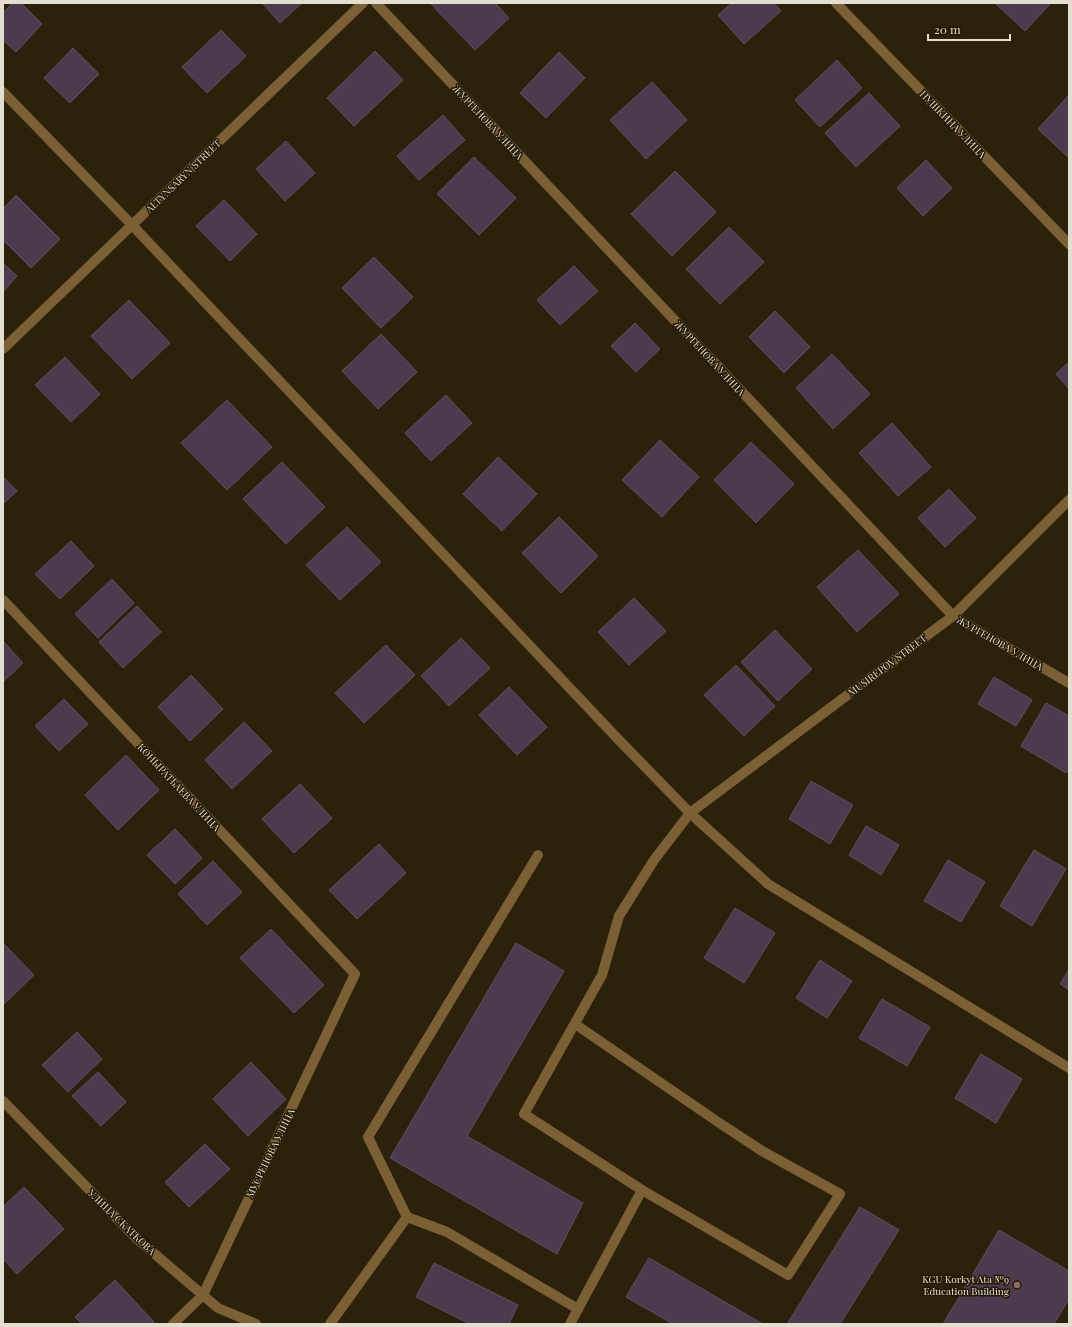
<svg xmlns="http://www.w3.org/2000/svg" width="1072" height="1327" viewBox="0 0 1072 1327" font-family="'Playfair Display',serif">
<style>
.building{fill:#4c3b4e;stroke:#604e62}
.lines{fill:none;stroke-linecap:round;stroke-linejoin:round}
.minor{stroke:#7c6035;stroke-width:10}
.education-dot{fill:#8d6e63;stroke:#221804;stroke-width:1.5}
.labels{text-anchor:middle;stroke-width:3;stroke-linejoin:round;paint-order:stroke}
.street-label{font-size:10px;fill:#e4ded1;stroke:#221804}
.poi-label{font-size:10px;fill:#e4ded1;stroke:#221804;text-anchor:end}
</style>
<rect width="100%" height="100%" fill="#2c220c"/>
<g class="building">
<path d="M12,3H21L42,24L16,52L3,40V13Z"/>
<path d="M262,3H302L280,23Z"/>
<path d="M430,3H495L509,18L475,50Z"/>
<path d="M732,3H774L781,11L744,44L718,15Z"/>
<path d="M995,3H1051L1025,31Z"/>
<path d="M221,30L246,56L207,93L182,67Z"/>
<path d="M73,48L99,74L70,103L44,78Z"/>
<path d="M375,51L403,80L354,126L327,98Z"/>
<path d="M559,52L585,78L546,118L520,93Z"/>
<path d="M837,60L862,88L820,127L795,100Z"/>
<path d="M652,82L687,120L646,159L610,120Z"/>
<path d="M869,93L900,126L856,167L825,133Z"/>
<path d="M1069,95V158L1038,129Z"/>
<path d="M443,115L465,140L419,180L397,156Z"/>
<path d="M286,141L315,173L285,201L256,169Z"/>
<path d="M474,157L516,198L479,235L437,194Z"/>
<path d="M926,160L952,188L923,216L897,188Z"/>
<path d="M675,171L716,212L672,256L631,214Z"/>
<path d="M16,195L60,239L31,268L3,240V209Z"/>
<path d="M224,200L257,234L230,261L196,226Z"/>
<path d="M729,227L764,262L720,304L686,269Z"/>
<path d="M374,257L413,297L381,328L342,288Z"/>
<path d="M3,263L17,276L3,292Z"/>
<path d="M574,266L598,291L560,325L537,300Z"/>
<path d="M129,300L170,343L132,379L91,336Z"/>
<path d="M775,311L810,347L784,373L749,337Z"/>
<path d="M635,323L660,349L636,372L611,346Z"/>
<path d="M381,334L417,372L378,409L342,371Z"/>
<path d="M832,354L870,394L833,429L796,388Z"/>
<path d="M65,357L100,394L71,422L35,385Z"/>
<path d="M1069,362V389L1056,374Z"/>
<path d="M446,395L472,423L431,461L405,433Z"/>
<path d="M227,400L272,447L227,490L181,443Z"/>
<path d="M892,423L931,467L898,496L859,453Z"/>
<path d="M660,440L699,477L662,517L622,480Z"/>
<path d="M751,442L794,484L756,523L714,480Z"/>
<path d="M498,457L537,494L502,531L463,494Z"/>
<path d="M282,462L325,507L286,544L243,499Z"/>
<path d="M3,477L17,491L3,504Z"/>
<path d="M949,489L976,518L945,547L918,518Z"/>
<path d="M559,517L598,556L561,593L522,553Z"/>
<path d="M347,527L381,562L340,600L306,565Z"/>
<path d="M71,541L94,566L60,599L35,574Z"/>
<path d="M858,550L899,594L857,632L817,587Z"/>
<path d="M112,579L134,603L98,638L75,614Z"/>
<path d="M634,598L666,631L629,665L598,632Z"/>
<path d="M137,606L161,632L123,668L99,642Z"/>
<path d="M775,630L812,669L778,701L741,662Z"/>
<path d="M461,638L490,668L449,706L421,676Z"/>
<path d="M3,641L23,663L3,682Z"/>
<path d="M386,645L415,675L364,723L335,693Z"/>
<path d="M736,665L775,706L744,736L704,695Z"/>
<path d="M191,675L223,709L190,741L158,707Z"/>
<path d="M994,677L1032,700L1016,726L978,704Z"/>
<path d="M509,687L547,727L517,755L479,715Z"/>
<path d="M64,699L88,724L59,751L35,726Z"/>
<path d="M1046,703L1069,716V768L1066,773L1021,746Z"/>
<path d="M244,722L272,751L232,789L205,760Z"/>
<path d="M126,755L159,790L118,830L85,795Z"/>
<path d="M811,781L853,805L830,844L789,819Z"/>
<path d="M300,784L332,818L294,853L262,819Z"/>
<path d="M866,826L899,845L881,875L849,855Z"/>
<path d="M175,829L202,858L175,884L147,855Z"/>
<path d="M379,844L406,873L357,919L329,890Z"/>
<path d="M1034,850L1066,869L1032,926L1000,906Z"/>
<path d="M948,860L985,882L961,922L924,901Z"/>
<path d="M213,861L242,892L207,925L178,894Z"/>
<path d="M735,908L775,933L744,983L704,958Z"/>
<path d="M271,929L324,985L294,1013L240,958Z"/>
<path d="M3,943L34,975L3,1005Z"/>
<path d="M516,943L564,971L467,1136L583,1203L557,1254L390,1158Z"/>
<path d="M820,960L852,981L827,1018L796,998Z"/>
<path d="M1069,969V990L1060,984Z"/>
<path d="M882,999L930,1027L907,1066L859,1038Z"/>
<path d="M77,1032L102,1059L68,1092L42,1065Z"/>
<path d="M981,1054L1022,1079L996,1123L955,1098Z"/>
<path d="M251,1062L286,1099L248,1136L213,1099Z"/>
<path d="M98,1072L126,1102L101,1126L72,1096Z"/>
<path d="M205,1144L230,1169L189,1207L165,1182Z"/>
<path d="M24,1187L64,1229L17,1274L3,1259V1207Z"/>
<path d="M860,1207L899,1230L840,1324H787Z"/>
<path d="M999,1230L1069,1271V1299L1054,1324H943Z"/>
<path d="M649,1258L763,1324H673L626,1297Z"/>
<path d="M434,1263L518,1305L509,1324H470L416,1297Z"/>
<path d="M115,1280L154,1322L152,1324H82L75,1317Z"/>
</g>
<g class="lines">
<g class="minor">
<path d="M376,3L953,616L1069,683"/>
<path d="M836,3L1069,244"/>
<path d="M3,92L132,225L617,738L690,813L768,884L1069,1068"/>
<path d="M3,349L363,3"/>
<path d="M3,600L355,974L203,1295L173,1324"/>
<path d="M575,1024L718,1122L762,1151L840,1194L788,1275L642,1190"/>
<path d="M3,1101L136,1238L218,1308L256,1324"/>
<path d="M407,1217L447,1232L578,1309"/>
<path d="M330,1324L407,1217L368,1137L538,855"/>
<path d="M570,1324L642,1190L524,1114L602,975L619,916L654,860L690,813L953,616L1069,500"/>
</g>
</g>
<circle class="education-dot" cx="1017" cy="1285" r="4"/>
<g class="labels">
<g class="street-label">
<text transform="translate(488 122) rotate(47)" y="4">ЖУРГЕНОВА УЛИЦА</text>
<text transform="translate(953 124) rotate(46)" y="4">ПУШКИНА УЛИЦА</text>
<text transform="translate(183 176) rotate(-44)" y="4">ALTYNSARYN STREET</text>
<text transform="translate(710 358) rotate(47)" y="4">ЖУРГЕНОВА УЛИЦА</text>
<text transform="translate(1000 643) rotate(30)" y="4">ЖУРГЕНОВА УЛИЦА</text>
<text transform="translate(887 665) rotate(-37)" y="4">MUSIREPOV STREET</text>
<text transform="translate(179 787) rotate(47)" y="4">КОНЫРАТБАЕВА УЛИЦА</text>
<text transform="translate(270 1153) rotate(-64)" y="4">МУСРЕПОВА УЛИЦА</text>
<text transform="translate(122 1222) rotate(44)" y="4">УЛИЦА СКАТКОВА</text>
</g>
<g class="poi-label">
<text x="1009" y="1283">KGU Korkyt Ata №9<tspan x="1009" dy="12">Education Building</tspan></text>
</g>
</g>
<rect width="1072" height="1327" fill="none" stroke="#e4ded1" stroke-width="8"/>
<path d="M928 34v6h82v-6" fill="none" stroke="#e4ded1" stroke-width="2"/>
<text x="934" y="34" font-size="12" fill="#e4ded1" stroke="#221804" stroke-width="3" paint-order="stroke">20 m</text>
</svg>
